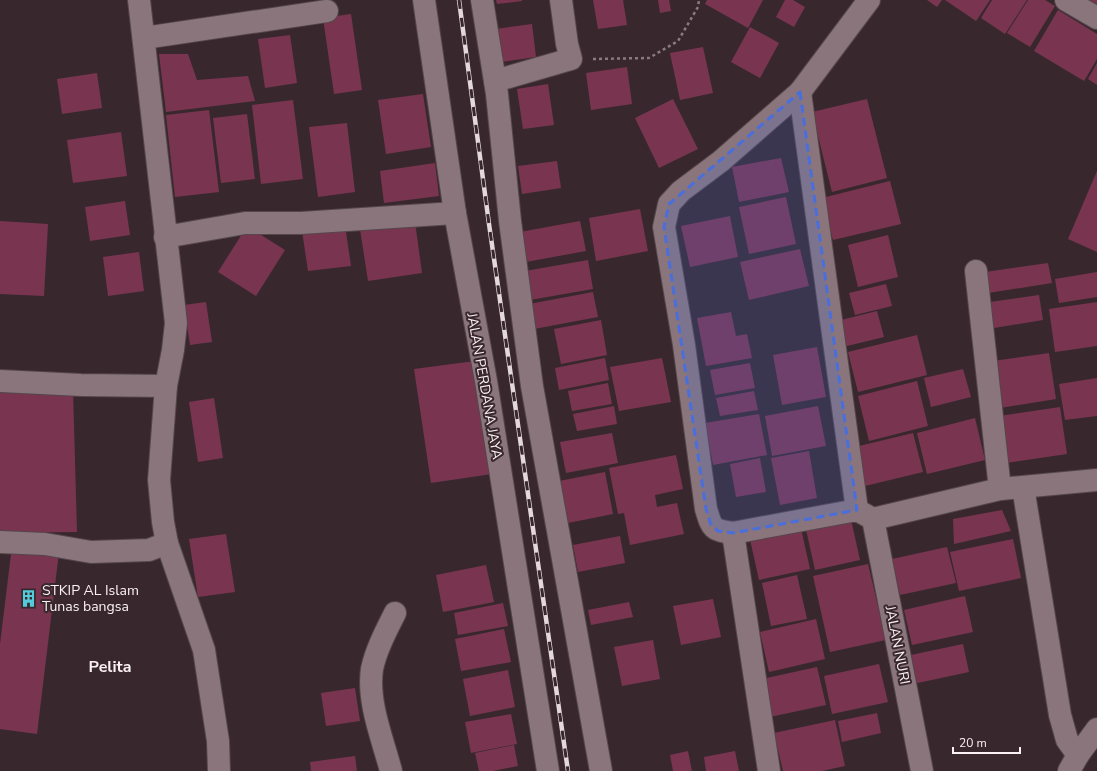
<svg xmlns="http://www.w3.org/2000/svg" width="1097" height="771" viewBox="0 0 1097 771" font-family="'Nunito Sans',sans-serif">
<style>
.building{fill:#793550}
.lines{fill:none;stroke-linecap:round;stroke-linejoin:round}
.minor-casing{stroke:#54464a;stroke-width:24}
.path{stroke:#897b80;stroke-width:2.5;stroke-dasharray:3 3;stroke-linecap:butt}
.minor{stroke:#89757b;stroke-width:22}
.rail-casing{stroke:#e4d8dc;stroke-width:4.5}
.rail{stroke:#38282d;stroke-width:3;stroke-dasharray:9;stroke-linecap:butt}
.marked{fill:#496edd;fill-opacity:0.2;stroke:#496edd;stroke-width:3;stroke-dasharray:8 5;stroke-linejoin:round}
.labels{text-anchor:middle;stroke-width:4;stroke-linejoin:round;paint-order:stroke}
.street-label{font-size:14px;fill:#fbf0f3;stroke:#38282d}
.poi-label{font-size:14px;fill:#fbf0f3;stroke:#38282d;text-anchor:start}
.quarter-label{font-size:16px;font-weight:bold;fill:#fbf0f3;stroke:#38282d}
</style>
<rect width="100%" height="100%" fill="#38282d"/>
<g class="building">
<path d="M496,0H522V1L497,4Z"/>
<path d="M593,0H623L627,25L598,29Z"/>
<path d="M658,0H669L671,11L660,13Z"/>
<path d="M707,0H763L748,28L705,4Z"/>
<path d="M785,0H793L805,7L794,27L776,17Z"/>
<path d="M927,0H942L937,7Z"/>
<path d="M945,0H990L976,21Z"/>
<path d="M992,0H1027L1005,34L981,18Z"/>
<path d="M1028,0H1045L1055,6L1030,47L1007,33Z"/>
<path d="M1083,0H1097V9Z"/>
<path d="M1058,10L1097,34V59L1084,81L1034,51Z"/>
<path d="M351,14L362,90L334,94L323,18Z"/>
<path d="M532,24L536,57L501,62L496,29Z"/>
<path d="M750,27L779,43L760,78L731,62Z"/>
<path d="M290,35L297,83L265,88L258,39Z"/>
<path d="M703,47L713,93L680,100L670,53Z"/>
<path d="M159,54H188L197,80L248,76L255,101L166,112Z"/>
<path d="M1097,63V85L1088,79Z"/>
<path d="M627,67L632,104L591,110L586,73Z"/>
<path d="M97,73L102,108L62,114L57,79Z"/>
<path d="M548,84L554,125L523,129L517,89Z"/>
<path d="M423,94L431,147L386,154L378,100Z"/>
<path d="M673,99L698,149L659,168L635,118Z"/>
<path d="M867,99L887,178L832,192L812,112Z"/>
<path d="M293,100L303,179L261,184L252,105Z"/>
<path d="M209,110L219,192L175,197L166,115Z"/>
<path d="M247,114L255,179L221,183L213,118Z"/>
<path d="M347,123L355,192L318,197L309,127Z"/>
<path d="M121,132L127,176L73,183L67,140Z"/>
<path d="M781,158L789,192L739,202L732,167Z"/>
<path d="M557,161L561,188L522,194L518,166Z"/>
<path d="M435,163L439,196L384,203L380,171Z"/>
<path d="M1097,171V252L1068,239Z"/>
<path d="M890,181L901,224L833,240L822,198Z"/>
<path d="M786,197L796,244L749,254L739,207Z"/>
<path d="M125,201L130,235L90,241L85,207Z"/>
<path d="M640,209L648,251L596,261L589,218Z"/>
<path d="M730,216L738,257L690,267L681,226Z"/>
<path d="M0,221L48,224L44,296L0,294Z"/>
<path d="M580,221L586,251L526,262L520,232Z"/>
<path d="M415,222L422,273L368,281L360,229Z"/>
<path d="M345,225L351,266L308,271L302,231Z"/>
<path d="M247,226L285,250L256,296L218,272Z"/>
<path d="M888,235L898,277L858,287L848,245Z"/>
<path d="M800,249L809,286L749,300L740,262Z"/>
<path d="M139,252L144,291L108,296L103,257Z"/>
<path d="M588,260L593,289L530,300L525,271Z"/>
<path d="M1048,263L1052,283L988,293L985,272Z"/>
<path d="M1097,272V297L1059,303L1055,279Z"/>
<path d="M886,284L892,306L855,315L849,293Z"/>
<path d="M593,292L598,317L534,329L529,304Z"/>
<path d="M1039,295L1043,320L994,328L990,302Z"/>
<path d="M206,302L212,342L190,345L184,305Z"/>
<path d="M1097,302V346L1055,352L1049,309Z"/>
<path d="M877,311L884,337L843,347L837,321Z"/>
<path d="M731,312L736,336L747,334L752,358L706,366L697,318Z"/>
<path d="M601,320L607,355L561,364L554,329Z"/>
<path d="M917,335L927,375L858,392L848,352Z"/>
<path d="M817,347L826,397L782,405L773,355Z"/>
<path d="M1049,353L1056,399L1000,408L993,361Z"/>
<path d="M605,358L609,380L559,390L555,368Z"/>
<path d="M662,358L671,402L619,411L610,367Z"/>
<path d="M475,361L492,474L431,483L414,369Z"/>
<path d="M750,363L755,388L715,395L710,370Z"/>
<path d="M963,369L971,397L931,407L924,378Z"/>
<path d="M1097,378V416L1065,420L1059,384Z"/>
<path d="M917,381L928,426L869,441L858,396Z"/>
<path d="M608,383L612,404L572,411L568,391Z"/>
<path d="M73,390L77,532L0,533V391Z"/>
<path d="M754,391L758,410L720,416L716,398Z"/>
<path d="M214,398L223,458L198,462L189,402Z"/>
<path d="M614,406L617,424L577,431L573,414Z"/>
<path d="M818,406L826,446L772,456L765,416Z"/>
<path d="M1060,407L1067,454L1006,463L999,416Z"/>
<path d="M759,414L767,455L713,465L705,423Z"/>
<path d="M975,418L985,460L927,474L917,433Z"/>
<path d="M612,433L618,463L566,473L560,442Z"/>
<path d="M913,433L923,472L865,486L855,447Z"/>
<path d="M809,451L817,498L780,505L771,458Z"/>
<path d="M676,455L683,489L655,495L657,507L677,503L684,534L630,545L624,513L618,514L609,468Z"/>
<path d="M760,458L766,492L736,497L730,464Z"/>
<path d="M605,472L613,514L568,523L559,481Z"/>
<path d="M1002,510L1011,531L954,544L953,519Z"/>
<path d="M850,515L860,560L815,570L805,525Z"/>
<path d="M800,524L810,569L759,580L749,535Z"/>
<path d="M226,534L235,592L198,597L189,539Z"/>
<path d="M620,536L625,563L578,572L573,545Z"/>
<path d="M1013,539L1021,578L959,591L950,552Z"/>
<path d="M12,546L59,552L37,734L0,729V644Z"/>
<path d="M947,547L956,583L900,595L892,559Z"/>
<path d="M868,564L886,640L830,652L813,576Z"/>
<path d="M486,565L494,602L443,612L436,575Z"/>
<path d="M797,575L807,619L771,626L762,583Z"/>
<path d="M965,596L973,632L912,645L904,610Z"/>
<path d="M713,599L721,637L681,645L673,606Z"/>
<path d="M629,602L633,617L591,625L588,610Z"/>
<path d="M503,603L508,626L458,635L454,613Z"/>
<path d="M816,619L825,659L769,672L760,632Z"/>
<path d="M504,629L511,662L461,671L455,639Z"/>
<path d="M653,640L660,679L622,686L614,647Z"/>
<path d="M963,644L969,672L913,684L906,656Z"/>
<path d="M879,664L888,702L832,714L824,676Z"/>
<path d="M817,667L826,705L770,717L762,679Z"/>
<path d="M508,670L515,707L470,716L463,679Z"/>
<path d="M355,688L360,721L326,726L321,693Z"/>
<path d="M877,713L881,733L842,742L838,721Z"/>
<path d="M511,714L517,744L471,753L465,722Z"/>
<path d="M835,720L845,766L822,771H783L774,733Z"/>
<path d="M514,745L518,766L493,771H479L475,753Z"/>
<path d="M688,751L692,771H673L670,755Z"/>
<path d="M735,751L739,771H706L704,757Z"/>
<path d="M355,756L357,771H311L310,762Z"/>
</g>
<g class="lines">
<defs>
<g id="minor">
<path d="M424,0L455,213L486,381L548,771"/>
<path d="M482,0L497,94L510,221L532,386L601,771"/>
<path d="M869,0L800,92L721,161L681,191L669,204L664,227L684,345L706,509C712,529 712,530 733,533L857,510L873,519L1000,489L1097,480"/>
<path d="M1066,0L1097,18"/>
<path d="M144,38L327,11"/>
<path d="M495,81L571,59L567,44L561,0"/>
<path d="M800,92L857,510"/>
<path d="M165,237L245,223H301L455,213"/>
<path d="M976,271L1000,489"/>
<path d="M0,381L81,385L166,386L173,350L176,323L139,0"/>
<path d="M166,386L159,480L163,522L167,543L204,650L218,741L219,771"/>
<path d="M1023,487L1060,715L1067,740L1078,755"/>
<path d="M873,519L922,771"/>
<path d="M733,533L769,771"/>
<path d="M0,542L45,544L91,552L149,550L167,543"/>
<path d="M391,771C383,740 367,702 372,669C376,650 386,631 395,613"/>
<path d="M1069,771L1078,755L1097,729"/>
</g>
</defs>
<use href="#minor" class="minor-casing"/>
<path class="path" d="M593,59L649,58L678,41L698,7L699,0"/>
<use href="#minor" class="minor"/>
<defs>
<path id="rail" d="M459,0L489,224L568,771"/>
</defs>
<use href="#rail" class="rail-casing"/>
<use href="#rail" class="rail"/>
</g>
<path class="marked" d="M800,92L857,510L733,533L718,531L711,525L706,509L664,227L669,204Z"/>
<defs>
<symbol id="building-bare" viewBox="-9 -9 18 18"><path d="M-4-6H4V6H1V3H-1V6H-4ZM-2.5-4.3h1.7v1.8h-1.7ZM.8-4.3h1.7v1.8H.8ZM-2.5-1h1.7V.8h-1.7ZM.8-1h1.7V.8H.8Z" fill="#53cbda" stroke="#38282d" stroke-width="2.5" paint-order="stroke"/></symbol>
</defs>
<g fill-rule="evenodd">
<use href="#building-bare" x="16" y="586" width="25" height="25"/>
</g>
<g class="labels">
<g class="street-label">
<text transform="translate(485 386) rotate(80)" y="5">JALAN PERDANA JAYA</text>
<text transform="translate(898 645) rotate(79)" y="5">JALAN NURI</text>
</g>
<g class="poi-label">
<text x="42" y="595">STKIP AL Islam<tspan x="42" dy="16">Tunas bangsa</tspan></text>
</g>
<g class="quarter-label">
<text x="110" y="672">Pelita</text>
</g>
</g>
<path d="M953 747v6h67v-6" fill="none" stroke="#fbf0f3" stroke-width="2"/>
<text x="959" y="747" font-size="12" fill="#fbf0f3" stroke="#38282d" stroke-width="3" paint-order="stroke">20 m</text>
</svg>
